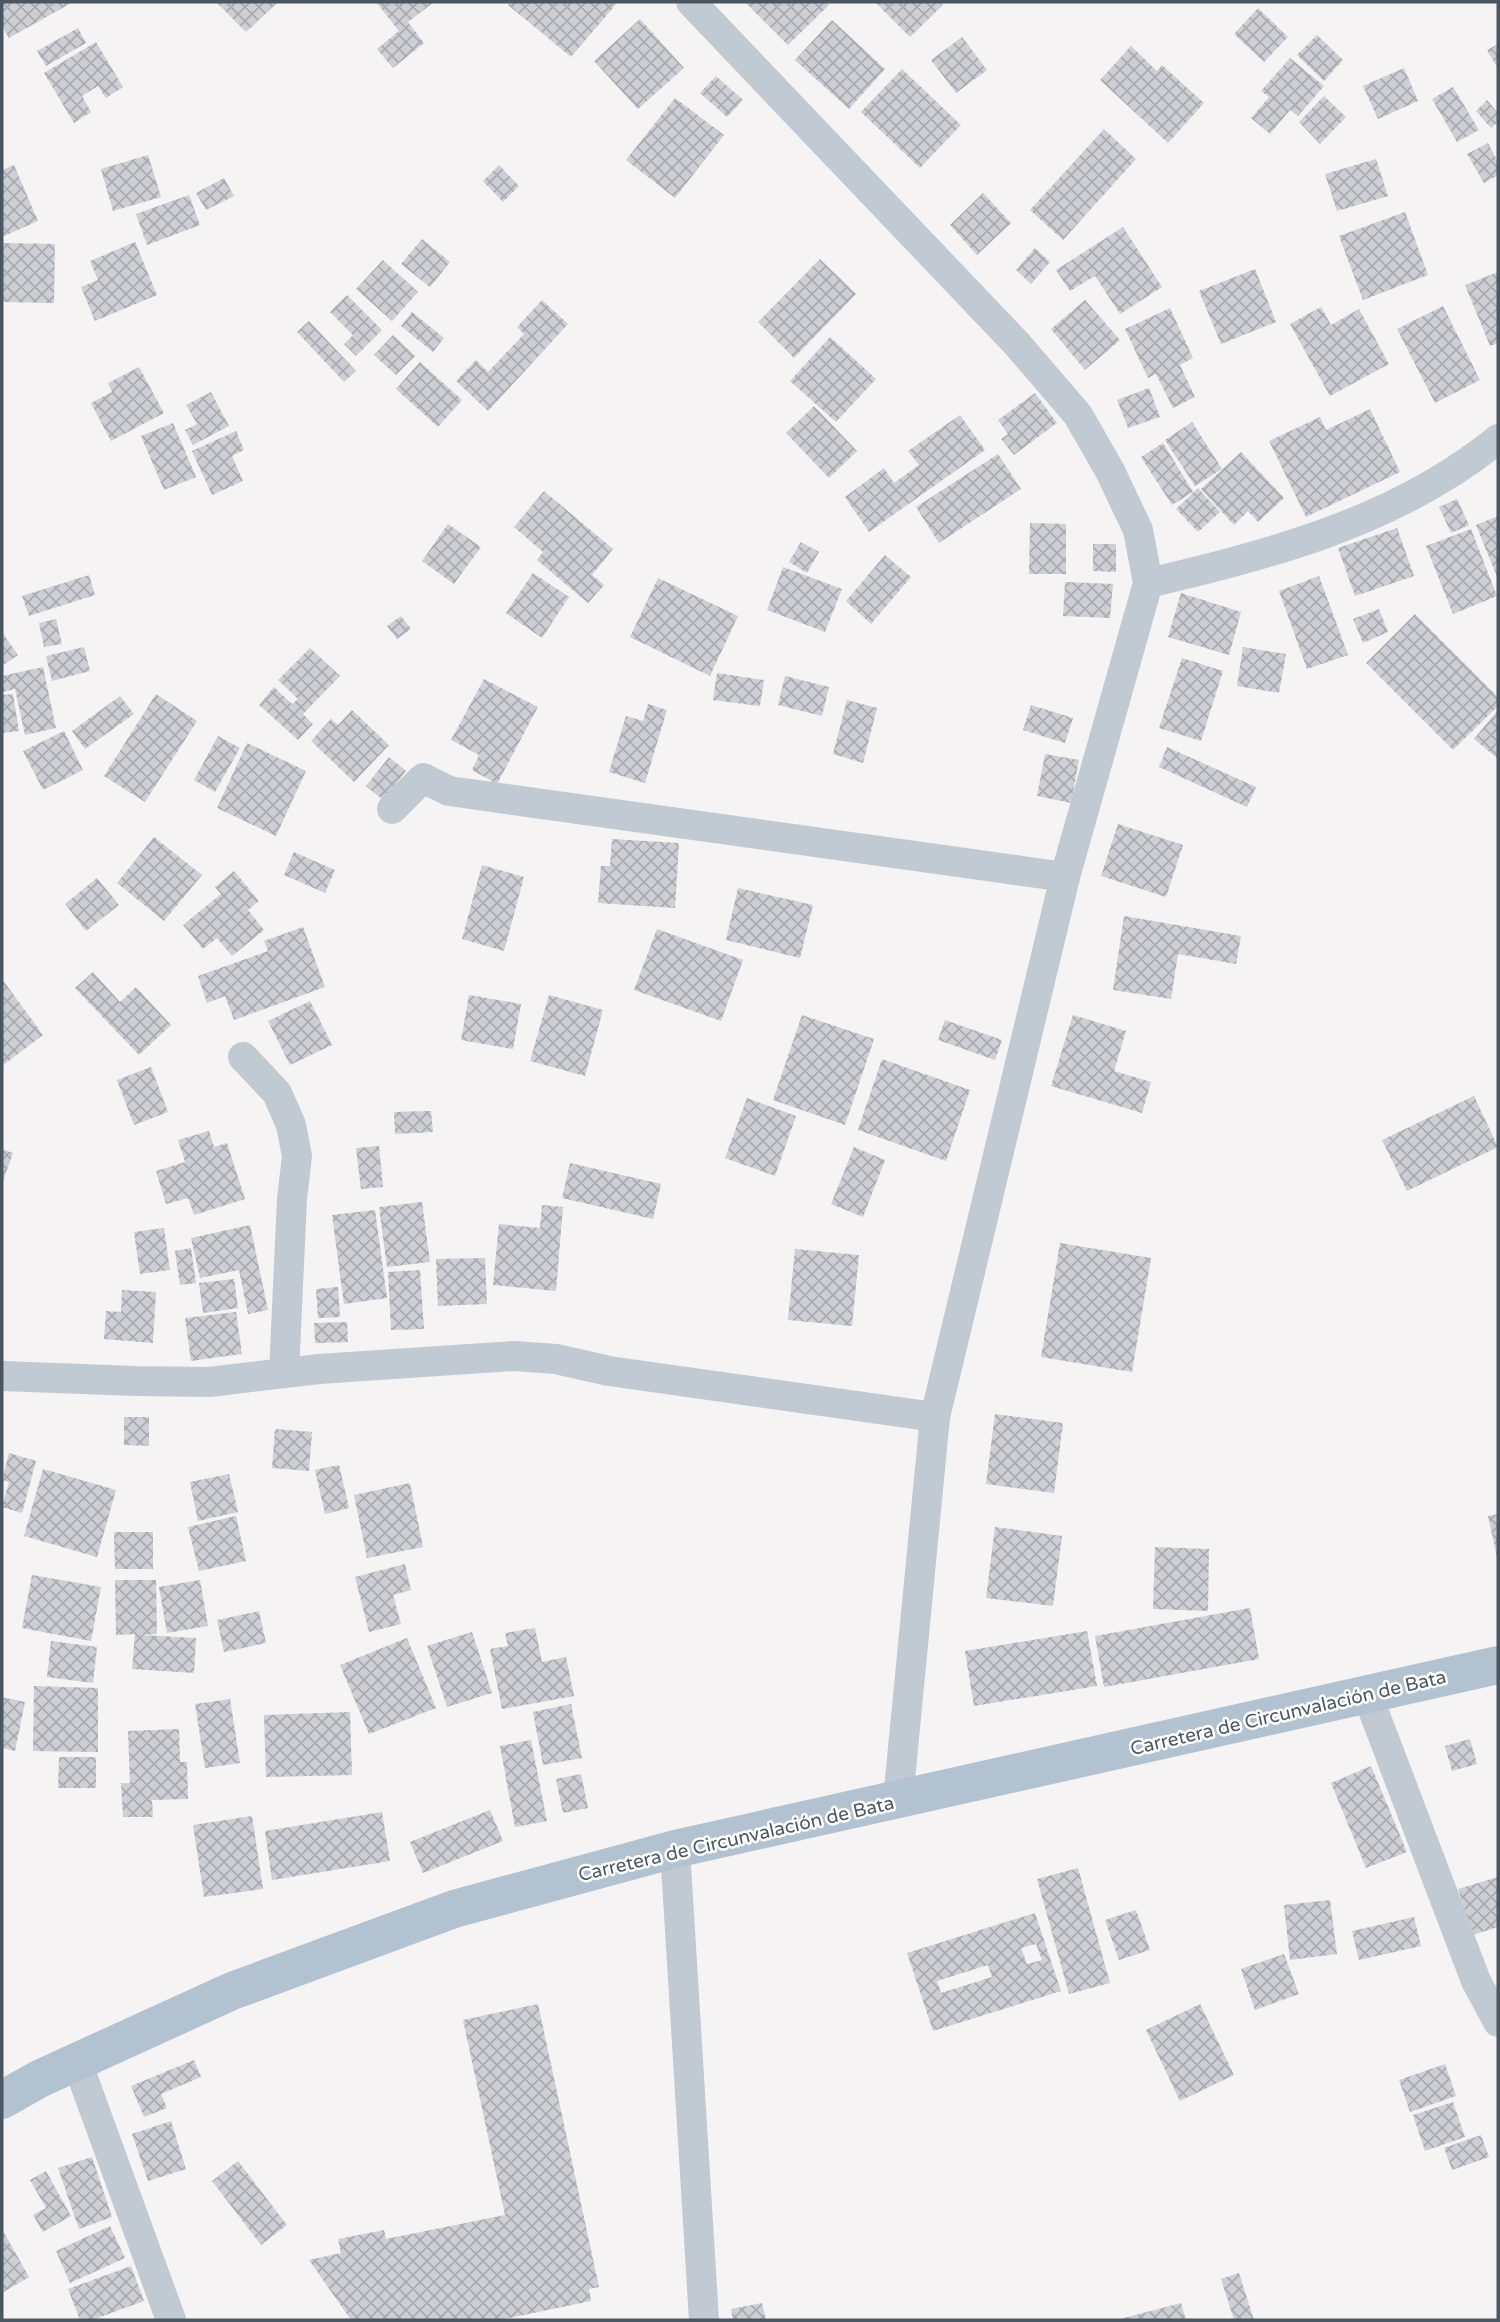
<svg xmlns="http://www.w3.org/2000/svg" width="1500" height="2322" viewBox="0 0 1500 2322" font-family="'Varela Round',sans-serif">
<style>
.building{fill:url(#building-cross-hatch);fill-rule:evenodd}
.lines{fill:none;stroke-linecap:round;stroke-linejoin:round}
.minor{stroke:#c1cad2;stroke-width:30}
.major{stroke:#b3c2d1;stroke-width:38}
.labels{text-anchor:middle;stroke-width:5;stroke-linejoin:round;paint-order:stroke}
.street-label{font-size:19px;fill:#4a5661;stroke:#fff}
</style>
<defs>
<pattern id="building-cross-hatch" width="8" height="8" patternUnits="userSpaceOnUse" patternTransform="scale(1.75)"><rect width="8" height="8" fill="#cdcfd5"/><path d="M0 0l8 8M0 8l8-8" fill="none" stroke="#a8abb0"/></pattern>
</defs>
<rect width="100%" height="100%" fill="#f5f3f3"/>
<g class="building">
<path d="M2,2H73L9,38L2,26Z"/>
<path d="M216,2H278L246,32Z"/>
<path d="M376,2H434L408,22L424,43L393,68L377,49L399,31Z"/>
<path d="M511,2H618L571,57L508,5Z"/>
<path d="M745,2H827L829,5L788,45Z"/>
<path d="M875,2H940L943,5L910,37Z"/>
<path d="M1258,8L1288,37L1264,62L1234,34Z"/>
<path d="M640,19L684,68L638,109L594,61Z"/>
<path d="M832,20L885,69L849,109L795,60Z"/>
<path d="M78,28L86,43L46,66L37,51Z"/>
<path d="M1317,35L1343,60L1324,81L1297,55Z"/>
<path d="M962,37L987,70L956,93L931,60Z"/>
<path d="M96,42L123,87L106,98L98,86L82,96L91,112L74,123L44,73Z"/>
<path d="M1498,44V69L1487,50Z"/>
<path d="M1131,46L1157,71L1162,65L1204,103L1168,143L1100,80Z"/>
<path d="M1290,58L1324,86L1298,116L1290,110L1270,134L1251,118L1269,97L1261,91Z"/>
<path d="M1404,68L1418,101L1378,119L1363,86Z"/>
<path d="M902,69L961,125L920,168L861,112Z"/>
<path d="M716,76L743,100L727,117L700,93Z"/>
<path d="M1453,87L1479,130L1457,142L1432,99Z"/>
<path d="M1324,96L1346,117L1320,144L1299,122Z"/>
<path d="M675,98L724,135L675,198L626,160Z"/>
<path d="M1487,100L1498,113V122L1491,128L1476,111Z"/>
<path d="M1104,129L1136,159L1063,240L1030,210Z"/>
<path d="M1488,143L1498,162V175L1484,183L1467,154Z"/>
<path d="M148,155L161,197L113,211L101,169Z"/>
<path d="M1376,159L1388,196L1337,211L1325,174Z"/>
<path d="M14,165L38,221L2,237V170Z"/>
<path d="M499,165L519,186L503,202L483,181Z"/>
<path d="M224,178L234,196L206,210L196,193Z"/>
<path d="M983,193L1011,223L977,255L950,225Z"/>
<path d="M189,195L200,225L147,245L136,214Z"/>
<path d="M1405,212L1428,275L1363,300L1339,236Z"/>
<path d="M1123,227L1162,287L1120,314L1095,276L1070,291L1056,270Z"/>
<path d="M422,239L450,262L430,287L401,264Z"/>
<path d="M135,242L157,295L95,321L81,287L98,280L90,261Z"/>
<path d="M2,243L55,244L54,303L2,302Z"/>
<path d="M1035,248L1050,262L1031,284L1016,270Z"/>
<path d="M820,259L856,294L794,358L758,322Z"/>
<path d="M383,260L418,292L392,321L356,289Z"/>
<path d="M1255,269L1276,322L1221,344L1199,291Z"/>
<path d="M1498,272V343L1490,346L1465,285Z"/>
<path d="M347,295L382,330L356,356L344,344L353,335L330,312Z"/>
<path d="M542,300L568,324L488,411L456,381L476,360L488,372L524,334L517,327Z"/>
<path d="M1085,300L1120,340L1085,370L1051,329Z"/>
<path d="M1443,306L1480,380L1435,403L1397,329Z"/>
<path d="M1321,307L1331,325L1359,309L1389,364L1330,396L1290,324Z"/>
<path d="M1170,308L1193,358L1180,365L1195,397L1173,408L1156,374L1148,378L1125,329Z"/>
<path d="M412,312L444,338L433,352L401,326Z"/>
<path d="M309,321L356,371L344,382L297,332Z"/>
<path d="M393,335L415,356L396,375L374,355Z"/>
<path d="M830,337L876,379L836,422L790,381Z"/>
<path d="M420,362L462,400L438,427L396,389Z"/>
<path d="M139,367L164,413L111,441L91,403L112,392L108,383Z"/>
<path d="M1149,388L1160,417L1128,428L1117,400Z"/>
<path d="M211,392L229,426L193,445L185,430L197,424L186,405Z"/>
<path d="M1035,393L1057,423L1014,455L1001,439L1008,434L998,420Z"/>
<path d="M814,406L857,451L829,478L786,433Z"/>
<path d="M1370,409L1400,472L1306,517L1269,441L1320,417L1326,430Z"/>
<path d="M960,415L985,450L869,532L845,497L884,468L894,483L919,465L908,451Z"/>
<path d="M1192,422L1222,469L1195,486L1165,440Z"/>
<path d="M173,423L196,477L164,490L141,436Z"/>
<path d="M236,431L244,450L232,456L243,481L212,495L192,451Z"/>
<path d="M1163,443L1193,492L1172,505L1141,457Z"/>
<path d="M1241,452L1284,498L1258,522L1248,511L1234,525L1201,489Z"/>
<path d="M998,454L1021,489L939,543L916,507Z"/>
<path d="M1198,488L1220,512L1198,532L1176,509Z"/>
<path d="M544,491L613,549L592,575L604,585L588,603L537,560L543,552L514,527Z"/>
<path d="M1457,499L1469,525L1451,533L1439,507Z"/>
<path d="M1498,516V579L1476,525Z"/>
<path d="M1030,523L1066,524V574H1029Z"/>
<path d="M448,524L481,547L454,584L422,561Z"/>
<path d="M1397,528L1414,576L1355,596L1338,548Z"/>
<path d="M1471,529L1497,596L1453,614L1426,546Z"/>
<path d="M801,542L819,552L807,573L789,562Z"/>
<path d="M1093,544H1116V572L1093,571Z"/>
<path d="M885,555L911,577L871,624L846,601Z"/>
<path d="M783,567L842,589L825,632L767,610Z"/>
<path d="M533,573L569,597L542,638L506,613Z"/>
<path d="M89,575L95,595L29,616L22,596Z"/>
<path d="M1319,576L1348,655L1307,669L1279,591Z"/>
<path d="M658,578L738,616L710,676L630,637Z"/>
<path d="M1065,582L1113,584L1110,618L1063,616Z"/>
<path d="M1181,593L1241,612L1229,655L1168,637Z"/>
<path d="M1379,609L1388,632L1363,643L1353,619Z"/>
<path d="M1415,614L1498,697V706L1453,750L1366,663Z"/>
<path d="M401,616L411,629L397,639L387,626Z"/>
<path d="M56,619L62,644L44,647L39,623Z"/>
<path d="M2,632L18,655L2,666Z"/>
<path d="M84,647L90,671L52,681L46,656Z"/>
<path d="M1243,647L1286,654L1279,693L1237,686Z"/>
<path d="M310,648L340,676L303,714L313,724L298,740L259,705L274,687L292,704L298,699L278,680Z"/>
<path d="M1182,658L1223,671L1201,741L1159,728Z"/>
<path d="M43,667L56,728L25,735L15,689L2,692V676Z"/>
<path d="M717,673L764,680L760,706L713,700Z"/>
<path d="M785,676L829,687L822,716L778,705Z"/>
<path d="M484,679L538,707L497,784L472,770L479,755L451,740Z"/>
<path d="M13,694L19,731L2,733V695Z"/>
<path d="M156,694L197,721L145,802L104,776Z"/>
<path d="M120,696L134,714L85,749L72,731Z"/>
<path d="M847,700L877,708L863,763L833,754Z"/>
<path d="M648,704L667,710L645,783L609,772L626,716L643,721Z"/>
<path d="M1031,705L1073,718L1065,743L1023,730Z"/>
<path d="M352,710L389,745L354,782L311,741L331,719L338,725Z"/>
<path d="M1498,710V759L1474,739Z"/>
<path d="M64,731L83,770L43,790L23,751Z"/>
<path d="M218,736L240,748L215,792L194,780Z"/>
<path d="M247,743L306,771L276,836L217,808Z"/>
<path d="M1167,747L1256,787L1247,807L1159,767Z"/>
<path d="M1045,754L1079,760L1071,803L1037,796Z"/>
<path d="M389,757L406,771L383,800L366,786Z"/>
<path d="M1118,824L1183,845L1166,897L1101,876Z"/>
<path d="M154,837L202,875L164,921L117,883Z"/>
<path d="M612,839L679,843L675,908L598,903L601,866H610Z"/>
<path d="M294,852L335,870L325,893L284,875Z"/>
<path d="M482,865L524,877L504,951L462,939Z"/>
<path d="M234,871L259,901L248,910L264,930L232,956L217,938L203,949L183,925L221,894L215,887Z"/>
<path d="M97,878L119,905L86,931L65,904Z"/>
<path d="M738,888L813,905L800,958L726,940Z"/>
<path d="M1124,916L1241,936L1236,964L1178,954L1171,999L1113,990Z"/>
<path d="M303,927L325,987L234,1020L225,996L207,1003L198,976L268,951L264,941Z"/>
<path d="M657,929L743,960L721,1021L634,990Z"/>
<path d="M93,972L120,1002L136,987L171,1025L139,1055L75,988Z"/>
<path d="M2,979L43,1035L2,1066Z"/>
<path d="M469,995L521,1004L513,1049L461,1040Z"/>
<path d="M549,995L603,1010L585,1076L530,1061Z"/>
<path d="M310,1001L332,1045L290,1065L268,1021Z"/>
<path d="M802,1015L874,1039L845,1125L773,1100Z"/>
<path d="M1073,1015L1126,1031L1114,1071L1151,1082L1142,1113L1051,1086Z"/>
<path d="M945,1020L1002,1040L995,1060L938,1040Z"/>
<path d="M882,1059L970,1090L946,1161L858,1130Z"/>
<path d="M151,1067L168,1112L134,1125L117,1080Z"/>
<path d="M1474,1096L1498,1147L1407,1191L1382,1140Z"/>
<path d="M747,1098L796,1116L775,1176L725,1158Z"/>
<path d="M431,1111L433,1132L395,1134L394,1112Z"/>
<path d="M209,1131L214,1147L227,1143L245,1199L194,1215L188,1198L166,1204L156,1171L185,1162L178,1140Z"/>
<path d="M379,1146L383,1187L361,1189L356,1148Z"/>
<path d="M854,1147L885,1160L863,1217L831,1204Z"/>
<path d="M2,1149L13,1153L2,1184Z"/>
<path d="M570,1163L661,1184L653,1219L562,1198Z"/>
<path d="M422,1202L430,1262L387,1267L379,1207Z"/>
<path d="M542,1205L563,1207L556,1291L493,1285L499,1224L540,1228Z"/>
<path d="M375,1210L387,1298L344,1304L332,1215Z"/>
<path d="M250,1225L268,1310L248,1314L239,1270L200,1278L191,1238Z"/>
<path d="M164,1228L170,1270L140,1274L134,1232Z"/>
<path d="M1060,1243L1151,1258L1132,1372L1041,1357Z"/>
<path d="M191,1248L196,1283L180,1285L175,1251Z"/>
<path d="M795,1249L859,1255L852,1326L788,1320Z"/>
<path d="M485,1258L487,1304L438,1306L436,1259Z"/>
<path d="M420,1270L424,1329L391,1330L388,1272Z"/>
<path d="M234,1279L238,1308L203,1313L199,1283Z"/>
<path d="M338,1287L340,1317L318,1318L316,1289Z"/>
<path d="M122,1290L156,1292L153,1343L104,1339L106,1311L121,1312Z"/>
<path d="M236,1312L242,1354L191,1361L185,1318Z"/>
<path d="M347,1322L348,1342L315,1343L314,1323Z"/>
<path d="M995,1414L1063,1423L1054,1493L986,1484Z"/>
<path d="M124,1417H149V1446L124,1445Z"/>
<path d="M275,1429L312,1432L309,1471L272,1468Z"/>
<path d="M9,1453L36,1461L22,1513L2,1507L9,1482L2,1480Z"/>
<path d="M339,1465L349,1508L325,1514L315,1470Z"/>
<path d="M43,1469L116,1490L97,1557L24,1536Z"/>
<path d="M229,1474L238,1512L198,1521L190,1482Z"/>
<path d="M410,1483L423,1547L367,1558L354,1495Z"/>
<path d="M1498,1514V1557H1497L1488,1516Z"/>
<path d="M236,1516L246,1561L199,1571L188,1527Z"/>
<path d="M995,1527L1062,1536L1053,1606L986,1598Z"/>
<path d="M114,1532H153V1569H115Z"/>
<path d="M1155,1547L1209,1549L1208,1611L1153,1609Z"/>
<path d="M405,1564L411,1590L393,1595L401,1624L369,1632L355,1577Z"/>
<path d="M32,1575L101,1587L91,1641L22,1628Z"/>
<path d="M115,1580H156L157,1634L140,1635L196,1638L194,1673L132,1669L135,1634L116,1635Z"/>
<path d="M200,1580L208,1626L167,1633L159,1587Z"/>
<path d="M1250,1608L1259,1659L1104,1687L1095,1636Z"/>
<path d="M259,1611L266,1643L224,1652L217,1620Z"/>
<path d="M535,1628L542,1662L566,1657L574,1696L502,1709L490,1649L508,1646L505,1633Z"/>
<path d="M1087,1631L1097,1686L974,1706L965,1651Z"/>
<path d="M472,1632L492,1693L447,1707L427,1646Z"/>
<path d="M407,1638L436,1708L369,1734L340,1665Z"/>
<path d="M51,1641L97,1647L93,1683L47,1677Z"/>
<path d="M34,1686L98,1688V1752L33,1751Z"/>
<path d="M2,1697L25,1702L15,1751L2,1748Z"/>
<path d="M230,1699L240,1763L205,1768L195,1704Z"/>
<path d="M571,1704L582,1758L543,1765L533,1712Z"/>
<path d="M350,1712L352,1775L266,1777L264,1715Z"/>
<path d="M179,1729L180,1762H187L188,1799L152,1800L153,1817H123L121,1783H130L128,1731Z"/>
<path d="M1470,1739L1477,1764L1452,1771L1445,1746Z"/>
<path d="M531,1740L547,1821L515,1827L500,1746Z"/>
<path d="M59,1757H96V1788H58Z"/>
<path d="M1371,1766L1407,1852L1366,1868L1331,1783Z"/>
<path d="M581,1774L588,1808L563,1813L556,1779Z"/>
<path d="M490,1810L503,1841L423,1873L410,1842Z"/>
<path d="M382,1812L390,1861L272,1880L265,1831Z"/>
<path d="M252,1816L263,1889L204,1897L193,1825Z"/>
<path d="M1078,1868L1110,1983L1069,1994L1037,1879Z"/>
<path d="M1498,1877V1927L1473,1935L1458,1889Z"/>
<path d="M1330,1900L1337,1954L1290,1960L1284,1905Z"/>
<path d="M1136,1910L1150,1950L1119,1960L1105,1920Z"/>
<path d="M1035,1913L1061,1991L933,2031L907,1953ZM1036,1944L1042,1960L1027,1964L1021,1948ZM988,1965L992,1977L941,1993L937,1981Z"/>
<path d="M1414,1917L1421,1946L1359,1960L1352,1931Z"/>
<path d="M1284,1954L1299,1994L1255,2010L1241,1969Z"/>
<path d="M538,2004L599,2287L589,2289L591,2301L499,2320H351L309,2260L341,2253L338,2239L384,2230L386,2239L505,2215L463,2020Z"/>
<path d="M1200,2004L1234,2075L1180,2101L1146,2030Z"/>
<path d="M194,2060L201,2077L161,2094L167,2108L144,2117L131,2086Z"/>
<path d="M1445,2064L1456,2096L1410,2112L1399,2080Z"/>
<path d="M1453,2102L1465,2137L1425,2151L1413,2115Z"/>
<path d="M171,2121L186,2169L148,2181L132,2134Z"/>
<path d="M1481,2135L1489,2157L1452,2170L1444,2148Z"/>
<path d="M92,2157L112,2217L79,2229L58,2168Z"/>
<path d="M238,2161L287,2225L261,2245L212,2181Z"/>
<path d="M46,2171L71,2216L43,2232L33,2215L46,2208L30,2180Z"/>
<path d="M110,2226L125,2258L70,2283L56,2251Z"/>
<path d="M2,2229L29,2277L2,2293Z"/>
<path d="M131,2266L144,2301L92,2320H80L68,2289Z"/>
<path d="M1239,2273L1254,2320H1234L1221,2279Z"/>
<path d="M762,2303L766,2320H733L731,2309Z"/>
<path d="M1181,2303L1186,2320H1120V2319Z"/>
</g>
<g class="lines">
<g class="minor">
<path d="M691,2L1017,344L1078,415L1110,471L1138,530L1148,583L1065,877L935,1417L898,1800"/>
<path d="M1148,583C1271,555 1399,520 1498,439"/>
<path d="M392,809L423,778L449,791L1065,877"/>
<path d="M243,1057L277,1093L291,1125L297,1156L292,1199L284,1373"/>
<path d="M2,1376L136,1381L209,1382L319,1369L514,1356L556,1359L609,1371L935,1417"/>
<path d="M1367,1694L1476,1981L1498,2022"/>
<path d="M675,1849L704,2320"/>
<path d="M77,2062L171,2320"/>
</g>
<path class="major" d="M2,2100L39,2079L232,1991L454,1909L675,1849L1498,1665"/>
</g>
<g class="labels">
<g class="street-label">
<text transform="translate(1288 1712) rotate(-13)" y="7">Carretera de Circunvalación de Bata</text>
<text transform="translate(736 1838) rotate(-13)" y="7">Carretera de Circunvalación de Bata</text>
</g>
</g>
<rect width="1500" height="2322" fill="none" stroke="#4a5661" stroke-width="7"/>
</svg>
